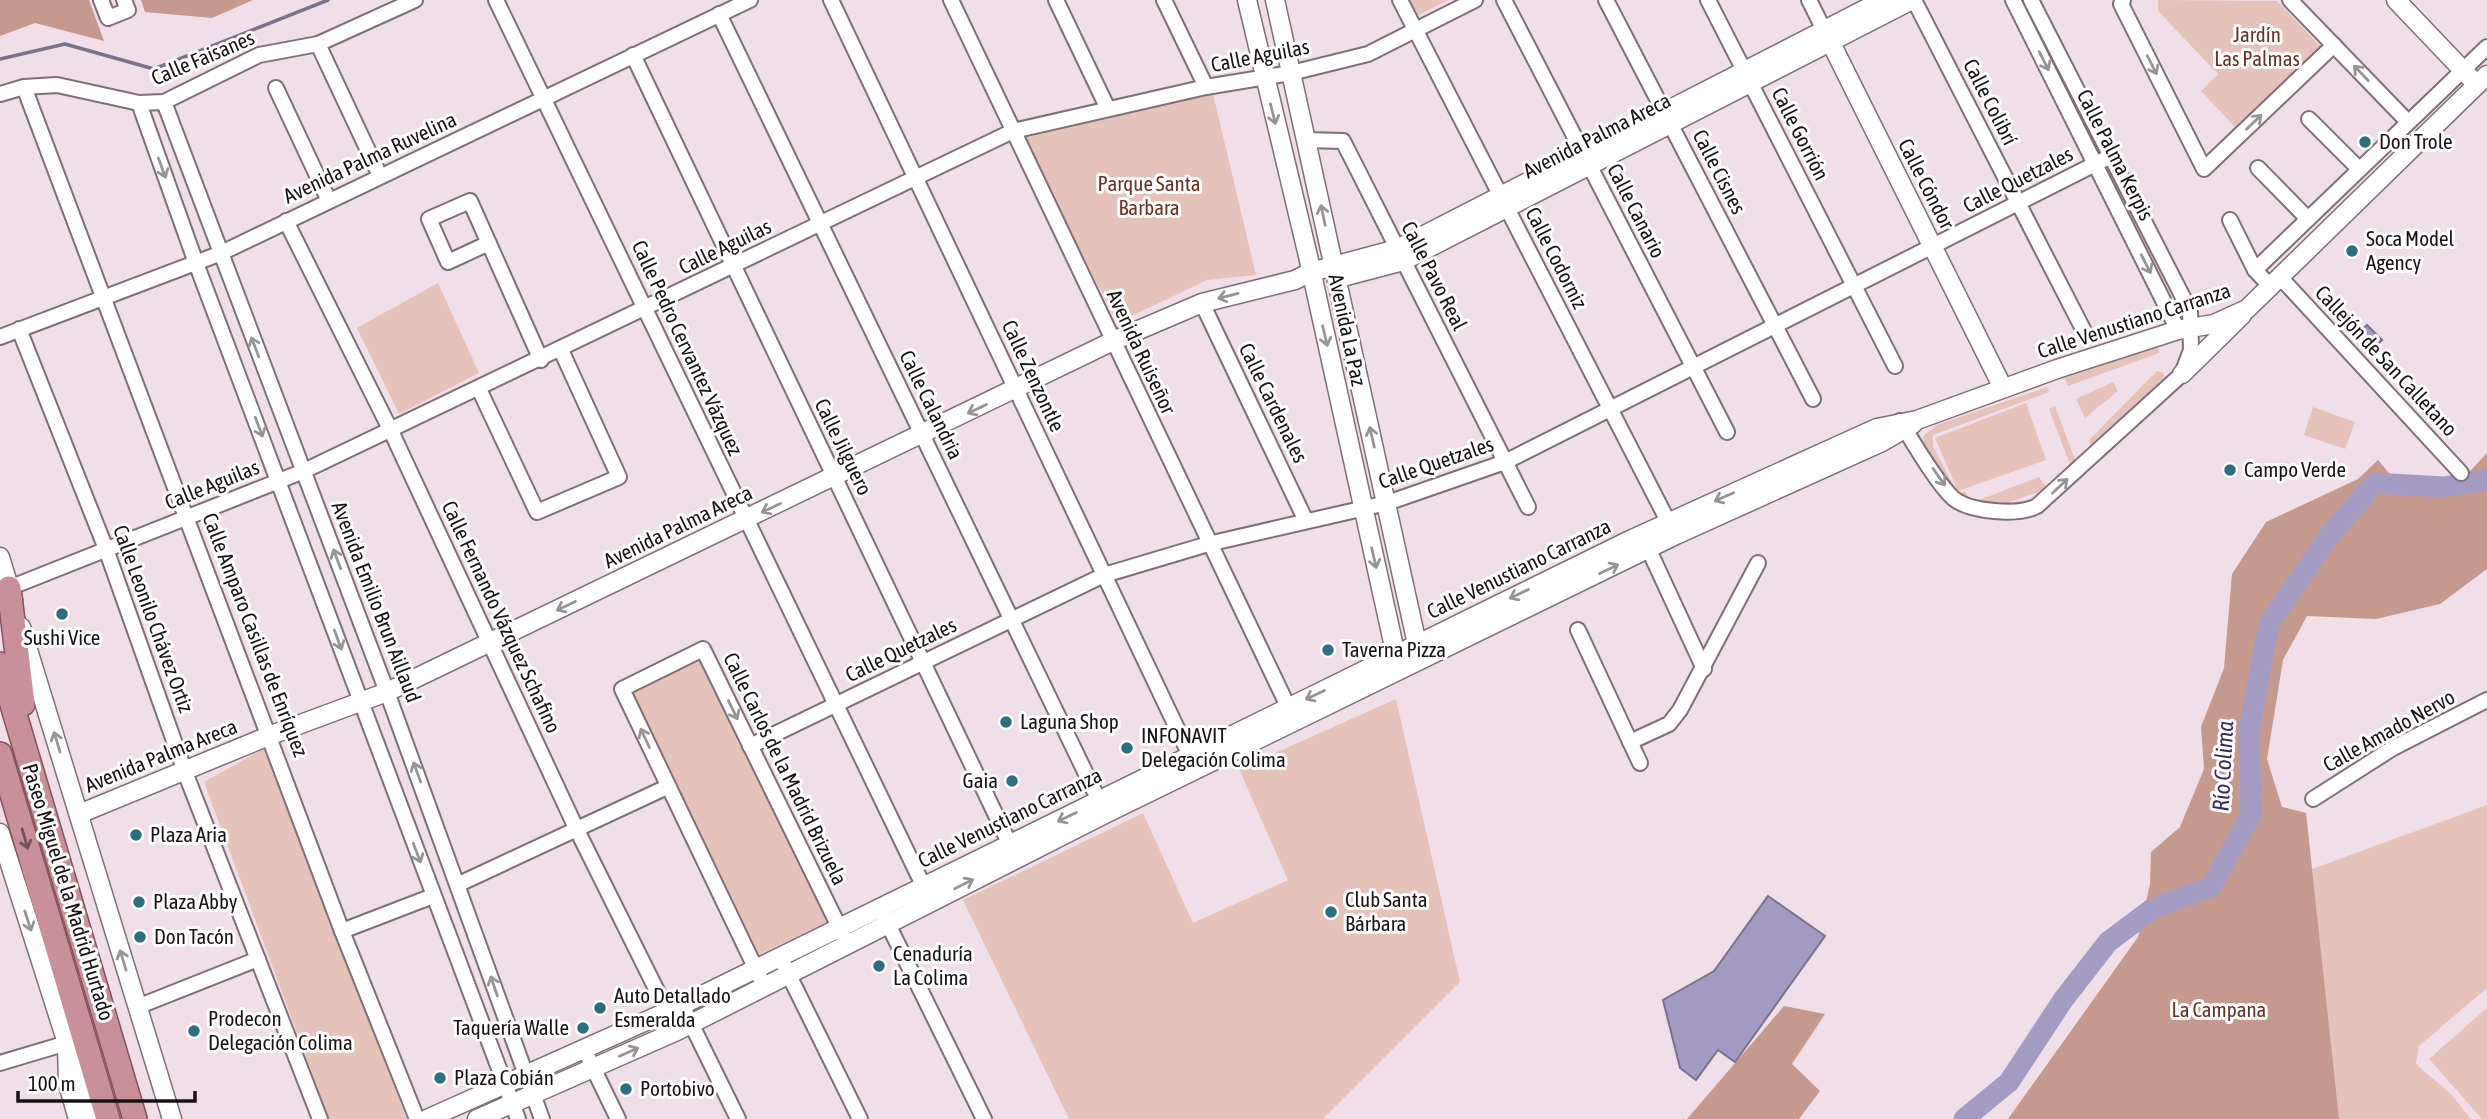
<svg xmlns="http://www.w3.org/2000/svg" width="2487" height="1119" viewBox="0 0 2487 1119" font-family="'Asap Condensed',sans-serif">
<style>
.green{fill:#e5c3bb}
.forest{fill:#c6998e}
.water{fill:#a39bc1;stroke:#79728d;stroke-width:2}
.lines{fill:none;stroke-linecap:round;stroke-linejoin:round}
.stream{stroke:#79728d;stroke-width:3.5}
.river{stroke:#a39bc1;stroke-width:21}
.minor-casing{stroke:#7f6f77;stroke-width:18}
.tertiary-casing{stroke:#7f6f77;stroke-width:21}
.trunk-casing{stroke:#83525b;stroke-width:26}
.minor{stroke:#fff;stroke-width:14}
.tertiary{stroke:#fff;stroke-width:18}
.trunk{stroke:#ca909a;stroke-width:23}
.oneway{stroke:#979496}
.oneway2{stroke:#715158}
.poi-dot{fill:#2d6e81;stroke:#fff;stroke-width:2.5}
.labels{text-anchor:middle;stroke-width:6;stroke-linejoin:round;paint-order:stroke}
.park-label{font-size:21px;fill:#6a3023;stroke:#fff}
.street-label{font-size:21px;fill:#181215;stroke:#fff}
.poi-label{font-size:21px;fill:#181215;stroke:#fff;text-anchor:start}
.water-label{font-size:23px;font-style:italic;fill:#38295c;stroke:#fff}
</style>
<rect width="100%" height="100%" fill="#f0dee8"/>
<g class="green">
<path d="M1407,0H1448L1415,17Z"/>
<path d="M2158,0L2277,1L2323,49L2238,130L2201,91L2218,74L2158,11Z"/>
<path d="M1213,94L1256,275L1207,280L1117,323L1022,136Z"/>
<path d="M438,283L479,373L399,414L357,328Z"/>
<path d="M2158,347L2159,353L2068,386L2065,378Z"/>
<path d="M2157,371L2162,372L2165,377L2092,449L2089,440Z"/>
<path d="M2113,382L2118,391L2085,418L2076,399Z"/>
<path d="M2047,387L2049,392L1933,435V446L1964,506L1960,493L1965,491L1971,503L2039,477L2047,489L1970,516L1925,450L1923,436L1937,425Z"/>
<path d="M2026,403L2046,460L1958,491L1935,438Z"/>
<path d="M2055,406L2076,462L2071,467L2049,409Z"/>
<path d="M2313,407L2355,422L2345,449L2304,435Z"/>
<path d="M700,658L829,921L758,955L629,692Z"/>
<path d="M1396,699L1460,982L1323,1119H1069L963,900L1143,813L1193,923L1288,880L1239,769Z"/>
<path d="M267,747L406,1118L404,1119H329L204,782Z"/>
<path d="M2487,805V988L2419,1046L2416,1064L2451,1094L2471,1119H2008L2282,807L2306,813L2312,869Z"/>
<path d="M2487,1008V1119H2482L2429,1059Z"/>
</g>
<g class="forest">
<path d="M0,0H89L104,41L35,23L0,36Z"/>
<path d="M141,0H253L212,18L145,12Z"/>
<path d="M2487,453V569L2440,604L2376,619L2307,616L2283,660L2267,759L2282,807L2306,813L2339,1119H2008L2138,937L2150,884L2151,852L2180,827L2204,769L2201,727L2224,668L2232,574L2266,522L2358,479L2378,460L2394,479L2460,482Z"/>
<path d="M1784,1006L1825,1014L1792,1064L1820,1091L1799,1119H1687Z"/>
</g>
<g class="water">
<path d="M2367,325L2382,340L2375,347L2360,332Z"/>
<path d="M1768,896L1825,936L1735,1062L1718,1050L1696,1080L1680,1068L1663,1000L1714,971Z"/>
</g>
<g class="lines">
<path class="stream" d="M0,59L65,44L154,69L328,0"/>
<path class="river" d="M1964,1119L2009,1082L2063,1000L2108,942L2152,909L2211,887L2251,815L2249,729L2269,623L2333,531L2375,483L2443,487L2487,480"/>
<defs>
<g id="minor">
<path d="M101,0L108,18L128,10L124,0"/>
<path d="M496,0L923,885L931,892"/>
<path d="M831,0L1194,764"/>
<path d="M951,0L1293,717"/>
<path d="M1056,0L1108,109"/>
<path d="M1164,0L1206,87"/>
<path d="M1400,0L1673,531"/>
<path d="M1504,0L1727,432"/>
<path d="M1606,0L1813,399"/>
<path d="M1708,0L1895,366"/>
<path d="M1809,0L1824,30"/>
<path d="M1914,0L2086,335"/>
<path d="M2013,0L2178,330"/>
<path d="M2123,0L2121,4L2204,169L2334,45"/>
<path d="M2290,0L2408,122"/>
<path d="M719,14L1103,809"/>
<path d="M318,44L380,176"/>
<path d="M633,55L1014,853"/>
<path d="M24,87L342,931L417,1119"/>
<path d="M276,88L329,201"/>
<path d="M0,94L24,87L57,85L139,103L164,102L259,55L318,44L415,0"/>
<path d="M164,102L387,692L542,1119"/>
<path d="M139,103L196,263L518,1119"/>
<path d="M2309,119L2359,169"/>
<path d="M1306,140L1343,141L1528,507"/>
<path d="M2258,168L2308,219"/>
<path d="M2230,220L2255,270L2270,286"/>
<path d="M286,221L391,431L576,828L677,1031"/>
<path d="M489,243L448,262L429,219L470,201L541,360"/>
<path d="M2255,270L2487,47"/>
<path d="M2280,277L2461,473"/>
<path d="M1202,303L1306,521"/>
<path d="M19,329L106,549L185,772L320,1119"/>
<path d="M0,337L219,254L750,0"/>
<path d="M479,389L537,512L619,477L561,350"/>
<path d="M1900,421C1913,442 1936,482 1953,498C1969,512 2019,516 2037,506L2182,374L2191,350L2190,311L2031,0"/>
<path d="M1649,550L1704,669"/>
<path d="M9,588L304,471L1013,131L1206,87L1291,73L1368,54L1475,0"/>
<path d="M1578,630L1640,763"/>
<path d="M1630,742L1669,724L1680,710L1758,563"/>
<path d="M750,746L1104,575L1208,544L1387,503L1505,462L2111,156"/>
<path d="M2313,799L2393,748L2487,700"/>
<path d="M459,884L667,787"/>
<path d="M884,916L984,1119"/>
<path d="M342,931L433,896"/>
<path d="M780,957L860,1119"/>
<path d="M764,986L622,689L703,649L844,937"/>
<path d="M682,1005L738,1119"/>
<path d="M137,1007L258,959"/>
<path d="M584,1049L618,1119"/>
<path d="M0,1063L67,1043"/>
</g>
<g id="tertiary">
<path d="M1247,0L1308,256L1398,665"/>
<path d="M1275,0L1419,653"/>
<path d="M2396,0L2477,85"/>
<path d="M1826,33L2003,388"/>
<path d="M1346,276L1403,261L1912,0"/>
<path d="M2182,374L2242,315"/>
<path d="M0,557L13,600"/>
<path d="M21,627L172,1119"/>
<path d="M79,814L271,735L387,692L1113,341L1202,303L1295,280L1311,272L1397,249L1883,0"/>
<path d="M0,833L67,1043L68,1084L78,1119"/>
<path d="M70,1049L84,1080L95,1119"/>
<path d="M427,1119L682,1005L1630,540L1835,447L1877,428L1917,420L2057,369L2178,330L2214,324L2247,309L2487,75"/>
<path d="M477,1119L677,1031L1105,814L1676,535L1882,442L1913,424"/>
</g>
<g id="trunk">
<path d="M9,588L23,704"/>
<path d="M0,664L135,1119"/>
<path d="M0,754L108,1119"/>
</g>
</defs>
<use href="#minor" class="minor-casing"/>
<use href="#tertiary" class="tertiary-casing"/>
<use href="#trunk" class="trunk-casing"/>
<use href="#minor" class="minor"/>
<use href="#tertiary" class="tertiary"/>
<use href="#trunk" class="trunk"/>
</g>
<defs><path id="oneway-shaft" d="M-6 0H5M1.5-3L5.5 0L1.5 3" fill="none" stroke-width="1.6" stroke-linecap="round" stroke-linejoin="round" transform="scale(1.75)"/></defs>
<g class="oneway">
<use href="#oneway-shaft" transform="translate(2044 61) rotate(63)"/>
<use href="#oneway-shaft" transform="translate(2152 65) rotate(63)"/>
<use href="#oneway-shaft" transform="translate(2361 73) rotate(-134)"/>
<use href="#oneway-shaft" transform="translate(1273 114) rotate(76)"/>
<use href="#oneway-shaft" transform="translate(2254 122) rotate(-44)"/>
<use href="#oneway-shaft" transform="translate(162 168) rotate(70)"/>
<use href="#oneway-shaft" transform="translate(1323 215) rotate(-102)"/>
<use href="#oneway-shaft" transform="translate(2146 264) rotate(63)"/>
<use href="#oneway-shaft" transform="translate(1228 296) rotate(166)"/>
<use href="#oneway-shaft" transform="translate(1325 336) rotate(77)"/>
<use href="#oneway-shaft" transform="translate(255 347) rotate(-111)"/>
<use href="#oneway-shaft" transform="translate(977 409) rotate(155)"/>
<use href="#oneway-shaft" transform="translate(259 427) rotate(69)"/>
<use href="#oneway-shaft" transform="translate(1372 437) rotate(-103)"/>
<use href="#oneway-shaft" transform="translate(1939 477) rotate(55)"/>
<use href="#oneway-shaft" transform="translate(2060 486) rotate(-43)"/>
<use href="#oneway-shaft" transform="translate(1724 497) rotate(156)"/>
<use href="#oneway-shaft" transform="translate(771 508) rotate(155)"/>
<use href="#oneway-shaft" transform="translate(1374 558) rotate(77)"/>
<use href="#oneway-shaft" transform="translate(337 559) rotate(-111)"/>
<use href="#oneway-shaft" transform="translate(1609 569) rotate(-26)"/>
<use href="#oneway-shaft" transform="translate(1519 594) rotate(154)"/>
<use href="#oneway-shaft" transform="translate(566 606) rotate(154)"/>
<use href="#oneway-shaft" transform="translate(338 640) rotate(70)"/>
<use href="#oneway-shaft" transform="translate(1315 695) rotate(154)"/>
<use href="#oneway-shaft" transform="translate(733 710) rotate(64)"/>
<use href="#oneway-shaft" transform="translate(645 738) rotate(-115)"/>
<use href="#oneway-shaft" transform="translate(57 742) rotate(-107)"/>
<use href="#oneway-shaft" transform="translate(417 772) rotate(-110)"/>
<use href="#oneway-shaft" transform="translate(1067 817) rotate(154)"/>
<use href="#oneway-shaft" transform="translate(417 853) rotate(69)"/>
<use href="#oneway-shaft" transform="translate(964 884) rotate(-27)"/>
<use href="#oneway-shaft" transform="translate(28 921) rotate(72)"/>
<use href="#oneway-shaft" transform="translate(123 960) rotate(-107)"/>
<use href="#oneway-shaft" transform="translate(494 986) rotate(-109)"/>
<use href="#oneway-shaft" transform="translate(629 1052) rotate(-24)"/>
</g>
<use class="oneway2" href="#oneway-shaft" transform="translate(25 839) rotate(74)"/>
<g class="poi-dot">
<circle cx="2365" cy="142" r="7"/>
<circle cx="2352" cy="251" r="7"/>
<circle cx="2230" cy="470" r="7"/>
<circle cx="62" cy="614" r="7"/>
<circle cx="1328" cy="650" r="7"/>
<circle cx="1006" cy="722" r="7"/>
<circle cx="1127" cy="748" r="7"/>
<circle cx="1012" cy="781" r="7"/>
<circle cx="136" cy="835" r="7"/>
<circle cx="139" cy="902" r="7"/>
<circle cx="1331" cy="912" r="7"/>
<circle cx="140" cy="937" r="7"/>
<circle cx="879" cy="966" r="7"/>
<circle cx="600" cy="1008" r="7"/>
<circle cx="583" cy="1028" r="7"/>
<circle cx="194" cy="1031" r="7"/>
<circle cx="440" cy="1078" r="7"/>
<circle cx="626" cy="1089" r="7"/>
</g>
<g class="labels">
<g class="park-label">
<text x="2257" y="42">Jardín<tspan x="2257" dy="24">Las Palmas</tspan></text>
<text x="1149" y="191">Parque Santa<tspan x="1149" dy="24">Barbara</tspan></text>
<text x="2219" y="1017">La Campana</text>
</g>
<g class="street-label">
<text transform="translate(1260 56) rotate(-11)" y="7">Calle Aguilas</text>
<text transform="translate(203 58) rotate(-23)" y="7">Calle Faisanes</text>
<text transform="translate(1990 102) rotate(63)" y="7">Calle Colibrí</text>
<text transform="translate(1800 134) rotate(63)" y="7">Calle Gorrión</text>
<text transform="translate(1597 136) rotate(-27)" y="7">Avenida Palma Areca</text>
<text transform="translate(2115 155) rotate(63)" y="7">Calle Palma Kerpis</text>
<text transform="translate(370 158) rotate(-25)" y="7">Avenida Palma Ruvelina</text>
<text transform="translate(1719 172) rotate(63)" y="7">Calle Cisnes</text>
<text transform="translate(2018 180) rotate(-27)" y="7">Calle Quetzales</text>
<text transform="translate(1926 184) rotate(63)" y="7">Calle Cóndor</text>
<text transform="translate(1636 211) rotate(63)" y="7">Calle Canario</text>
<text transform="translate(725 247) rotate(-26)" y="7">Calle Aguilas</text>
<text transform="translate(1556 258) rotate(63)" y="7">Calle Codorniz</text>
<text transform="translate(1434 276) rotate(63)" y="7">Calle Pavo Real</text>
<text transform="translate(2134 321) rotate(-18)" y="7">Calle Venustiano Carranza</text>
<text transform="translate(1347 330) rotate(78)" y="7">Avenida La Paz</text>
<text transform="translate(687 348) rotate(65)" y="7">Calle Pedro Cervantez Vázquez</text>
<text transform="translate(1141 352) rotate(65)" y="7">Avenida Ruiseñor</text>
<text transform="translate(2386 361) rotate(47)" y="7">Callejón de San Calletano</text>
<text transform="translate(1033 376) rotate(65)" y="7">Calle Zenzontle</text>
<text transform="translate(1273 403) rotate(64)" y="7">Calle Cardenales</text>
<text transform="translate(931 405) rotate(64)" y="7">Calle Calandria</text>
<text transform="translate(843 447) rotate(64)" y="7">Calle Jilguero</text>
<text transform="translate(1436 463) rotate(-19)" y="7">Calle Quetzales</text>
<text transform="translate(212 485) rotate(-22)" y="7">Calle Aguilas</text>
<text transform="translate(678 527) rotate(-26)" y="7">Avenida Palma Areca</text>
<text transform="translate(1519 569) rotate(-26)" y="7">Calle Venustiano Carranza</text>
<text transform="translate(376 602) rotate(69)" y="7">Avenida Emilio Brun Aillaud</text>
<text transform="translate(501 617) rotate(65)" y="7">Calle Fernando Vázquez Schafino</text>
<text transform="translate(153 619) rotate(70)" y="7">Calle Leonilo Chávez Ortiz</text>
<text transform="translate(255 635) rotate(69)" y="7">Calle Amparo Casillas de Enríquez</text>
<text transform="translate(901 650) rotate(-26)" y="7">Calle Quetzales</text>
<text transform="translate(2389 731) rotate(-29)" y="7">Calle Amado Nervo</text>
<text transform="translate(161 756) rotate(-22)" y="7">Avenida Palma Areca</text>
<text transform="translate(785 769) rotate(64)" y="7">Calle Carlos de la Madrid Brizuela</text>
<text transform="translate(1010 818) rotate(-26)" y="7">Calle Venustiano Carranza</text>
<text transform="translate(68 892) rotate(73)" y="7">Paseo Miguel de la Madrid Hurtado</text>
</g>
<g class="poi-label">
<text x="2379" y="149">Don Trole</text>
<text x="2366" y="246">Soca Model<tspan x="2366" dy="24">Agency</tspan></text>
<text x="2244" y="477">Campo Verde</text>
<text x="62" y="645" text-anchor="middle">Sushi Vice</text>
<text x="1342" y="657">Taverna Pizza</text>
<text x="1020" y="729">Laguna Shop</text>
<text x="1141" y="743">INFONAVIT<tspan x="1141" dy="24">Delegación Colima</tspan></text>
<text x="998" y="788" text-anchor="end">Gaia</text>
<text x="150" y="842">Plaza Aria</text>
<text x="1345" y="907">Club Santa<tspan x="1345" dy="24">Bárbara</tspan></text>
<text x="153" y="909">Plaza Abby</text>
<text x="154" y="944">Don Tacón</text>
<text x="893" y="961">Cenaduría<tspan x="893" dy="24">La Colima</tspan></text>
<text x="614" y="1003">Auto Detallado<tspan x="614" dy="24">Esmeralda</tspan></text>
<text x="208" y="1026">Prodecon<tspan x="208" dy="24">Delegación Colima</tspan></text>
<text x="569" y="1035" text-anchor="end">Taquería Walle</text>
<text x="454" y="1085">Plaza Cobián</text>
<text x="640" y="1096">Portobivo</text>
</g>
<g class="water-label">
<text transform="translate(2223 766) rotate(-87)" y="8">Río Colima</text>
</g>
</g>
<path d="M18 1091v10h177v-10" fill="none" stroke="#181215" stroke-width="3.5"/>
<text x="28" y="1091" font-size="21" fill="#181215" stroke="#ffffff" stroke-width="5" paint-order="stroke">100 m</text>
</svg>
